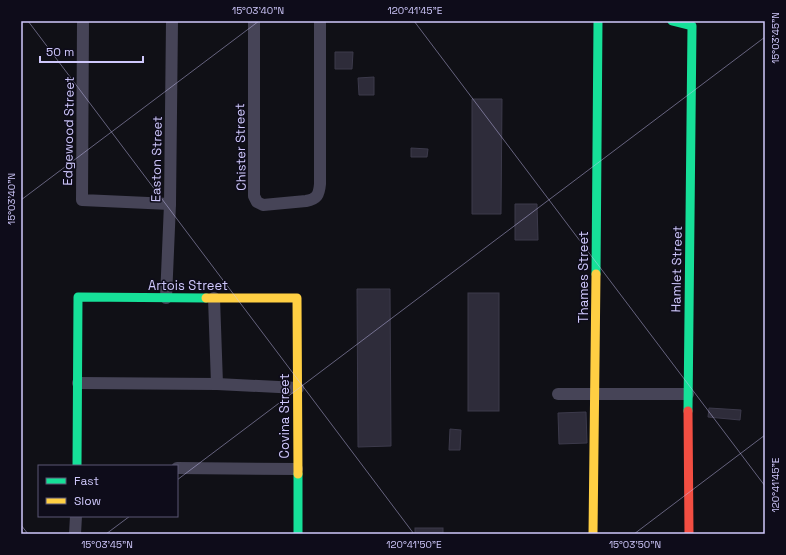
<svg xmlns="http://www.w3.org/2000/svg" width="786" height="555" viewBox="0 0 786 555" font-family="'Space Grotesk',sans-serif">
<style>
.building{fill:#2e2c3a;stroke:#3c3a4b}
.lines{fill:none;stroke-linecap:round;stroke-linejoin:round}
.street{stroke:#464457;stroke-width:12}
.fast{stroke:#16e098;stroke-width:9}
.slow{stroke:#ffcf43;stroke-width:9}
.jam{stroke:#f24e42;stroke-width:9}
.ticks{fill:none;stroke:#cfc8fc;stroke-width:1;stroke-opacity:0.45}
.labels{text-anchor:middle;stroke-width:3;stroke-linejoin:round;paint-order:stroke}
.street-label{font-size:13px;fill:#cfc8fc;stroke:#0e0c1a}
.neatline{fill:none;stroke:#cfc8fc;stroke-width:1.5}
.ticks-label{font-size:10px;text-anchor:middle;fill:#cfc8fc}
</style>
<rect width="100%" height="100%" fill="#101016"/>
<g class="building">
<path d="M335,52H353L352,69H335Z"/>
<path d="M374,77V95H359L358,78Z"/>
<path d="M472,99H502L501,214H472Z"/>
<path d="M411,148L428,149L427,157H411Z"/>
<path d="M515,204H537L538,240H515Z"/>
<path d="M357,289H390L391,446L358,447Z"/>
<rect x="468" y="293" width="31" height="118"/>
<path d="M709,408L741,410L740,420L708,417Z"/>
<path d="M586,412L587,443L559,444L558,413Z"/>
<path d="M450,429L461,430L460,450H449Z"/>
<rect x="415" y="528" width="28" height="6"/>
</g>
<g class="lines">
<g class="street">
<path d="M83,21L82,200L170,204"/>
<path d="M254,21V196L257,202L263,205L306,201C317,199 319,195 320,184V21"/>
<path d="M166,298L170,204L172,21"/>
<path d="M214,298L217,384"/>
<path d="M78,383L217,384L298,388"/>
<path d="M558,394H688"/>
<path d="M177,468L297,469"/>
<path d="M75,534L76,516"/>
</g>
<g class="fast">
<path d="M672,21L692,26L688,411"/>
<path d="M596,274L598,21"/>
<path d="M77,466L78,297L206,298"/>
<path d="M298,474V534"/>
</g>
<g class="slow">
<path d="M206,298H297L298,474"/>
<path d="M593,534L596,274"/>
</g>
<path class="jam" d="M688,411L689,534"/>
</g>
<path class="ticks" d="M28,21L414,534M414,21L765,486M21,200L259,21M177,480L765,37M21,525L28,534M106,534L130,516M634,534L765,435"/>
<g class="labels">
<g class="street-label">
<text transform="translate(68 131) rotate(-89)" y="5">Edgewood Street</text>
<text transform="translate(240 147) rotate(-91)" y="5">Chister Street</text>
<text transform="translate(156 159) rotate(-89)" y="5">Easton Street</text>
<text transform="translate(676 269) rotate(-89)" y="5">Hamlet Street</text>
<text transform="translate(583 277) rotate(-90)" y="5">Thames Street</text>
<text x="188" y="290">Artois Street</text>
<text transform="translate(284 416) rotate(-90)" y="5">Covina Street</text>
</g>
</g>
<rect width="786" height="555" fill="none" stroke="#0e0c1a" stroke-width="44"/>
<rect x="38" y="465" width="140" height="52" fill="#0e0c1a" stroke="#5b5774"/>
<rect x="46" y="478" width="20" height="6" fill="#16e098" stroke="#5b5774"/>
<text x="74" y="485" font-size="12" fill="#cfc8fc">Fast</text>
<rect x="46" y="498" width="20" height="6" fill="#ffcf43" stroke="#5b5774"/>
<text x="74" y="505" font-size="12" fill="#cfc8fc">Slow</text>
<path d="M40 56v6h103v-6" fill="none" stroke="#cfc8fc" stroke-width="2"/>
<text x="46" y="56" font-size="12" fill="#cfc8fc" stroke="#0e0c1a" stroke-width="3" paint-order="stroke">50 m</text>
<rect x="22" y="22" width="742" height="511" class="neatline"/>
<g class="ticks-label">
<text x="258" y="14">15°03'40"N</text>
<text x="415" y="14">120°41'45"E</text>
<text transform="translate(775 38) rotate(-90)" y="4">15°03'45"N</text>
<text transform="translate(11 199) rotate(-90)" y="4">15°03'40"N</text>
<text transform="translate(775 485) rotate(-90)" y="4">120°41'45"E</text>
<text x="107" y="548">15°03'45"N</text>
<text x="414" y="548">120°41'50"E</text>
<text x="635" y="548">15°03'50"N</text>
</g>
</svg>
